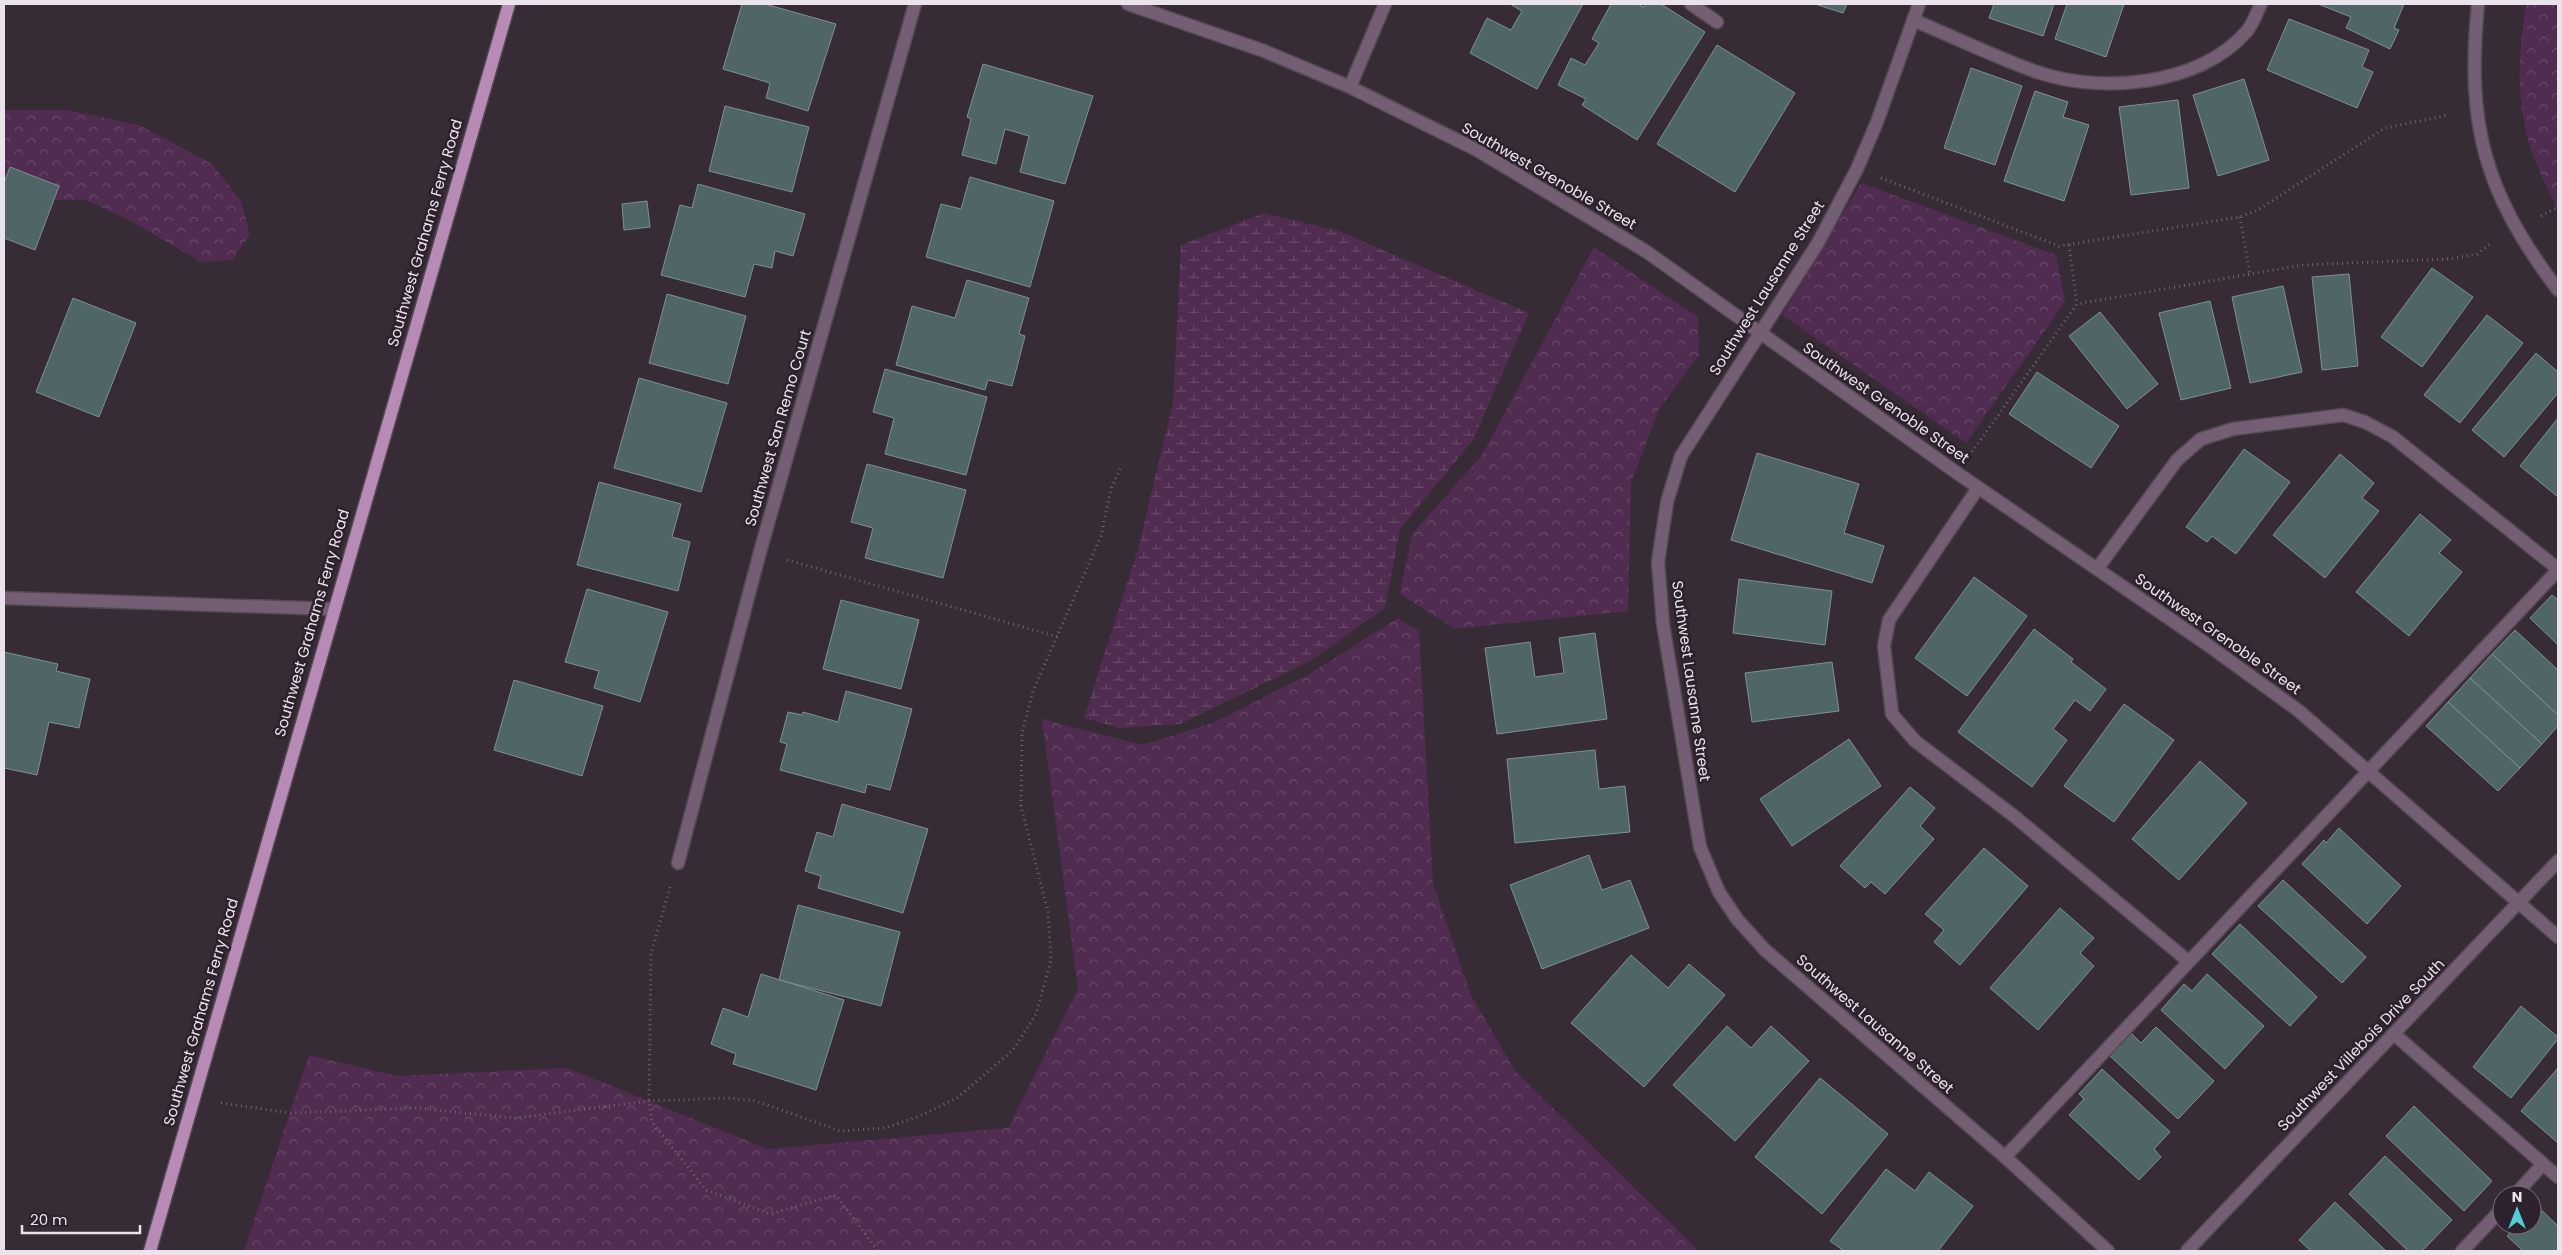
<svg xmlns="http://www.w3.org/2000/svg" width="2562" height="1255" viewBox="0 0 2562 1255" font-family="Poppins,sans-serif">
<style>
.forest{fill:url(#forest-crowns)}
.wetland{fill:url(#wetland-marsh)}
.building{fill:#506567;stroke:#7c9294}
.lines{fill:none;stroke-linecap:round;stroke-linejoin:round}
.minor-casing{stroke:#544853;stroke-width:15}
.major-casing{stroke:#544853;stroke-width:15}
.path{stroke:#70656f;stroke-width:3;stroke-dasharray:1 4;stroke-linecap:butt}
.minor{stroke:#745e73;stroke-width:12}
.major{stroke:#b78bb6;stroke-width:12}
.labels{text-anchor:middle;stroke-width:5;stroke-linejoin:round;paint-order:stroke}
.street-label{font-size:15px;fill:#ebe3eb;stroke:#2c212c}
</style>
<defs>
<pattern id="forest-crowns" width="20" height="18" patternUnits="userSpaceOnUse" patternTransform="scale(1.25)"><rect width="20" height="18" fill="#502c50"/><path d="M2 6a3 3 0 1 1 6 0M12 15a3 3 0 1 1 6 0" fill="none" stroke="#694a69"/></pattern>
<pattern id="wetland-marsh" width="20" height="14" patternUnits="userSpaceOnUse" patternTransform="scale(1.25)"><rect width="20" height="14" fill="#502c50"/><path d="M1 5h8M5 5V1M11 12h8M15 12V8" fill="none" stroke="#694a69"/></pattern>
</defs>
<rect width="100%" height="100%" fill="#372b36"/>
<g class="forest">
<path d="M2526,4H2558V211C2550,193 2540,174 2533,155C2515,106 2518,54 2526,4Z"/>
<path d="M4,110H67L139,125L212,164L241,201L250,235L232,260L201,262L136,224L86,200H4Z"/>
<path d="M1861,183L2056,255L2065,302L1966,443L1782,315Z"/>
<path d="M1594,247L1698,317L1699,355L1659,409L1631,483L1628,611L1455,629L1400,594L1412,534L1482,455Z"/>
<path d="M1398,618L1419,631L1433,884L1471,995L1515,1071L1699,1251H244L309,1055L397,1076L567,1068L768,1149L1008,1128L1078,989L1042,719L1142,745L1213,723L1311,673Z"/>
</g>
<path class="wetland" d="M1264,213L1339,231L1529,313L1473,440L1400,529L1385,608L1309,662L1180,724L1120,728L1084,718L1138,549L1173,403L1181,245Z"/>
<g class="building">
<path d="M742,4H765L836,24L808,111L766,98L770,83L723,69Z"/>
<path d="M1510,4H1583L1537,89L1470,53L1487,18L1511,30L1522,11Z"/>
<path d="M1611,4H1637L1644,7L1646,4H1661L1705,32L1637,140L1582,105L1586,99L1558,85L1571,58L1585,65L1599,43L1592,39Z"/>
<path d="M1815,4H1847L1843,13Z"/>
<path d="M1994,4H2054L2043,36L1989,18Z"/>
<path d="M2067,4H2124L2106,57L2055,39Z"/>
<path d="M2318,4H2404L2394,28L2399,30L2390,49L2346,28L2351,17Z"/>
<path d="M2289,19L2369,50L2362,67L2373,72L2357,108L2267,70Z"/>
<path d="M1717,45L1795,93L1735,192L1657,144Z"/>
<path d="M983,64L1093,96L1065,184L1020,172L1029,136L1005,129L996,164L962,155L971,119L967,117Z"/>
<path d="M1971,68L2022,86L1995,165L1944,148Z"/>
<path d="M2244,79L2269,160L2218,176L2193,95Z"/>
<path d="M2035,91L2068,102L2063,117L2089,125L2064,201L2004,181Z"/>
<path d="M2178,100L2189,188L2131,195L2119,107Z"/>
<path d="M725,106L809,127L792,192L709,171Z"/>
<path d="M10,167L59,186L35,250L4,238V183Z"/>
<path d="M970,177L1054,201L1030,287L926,257L941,204L961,209Z"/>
<path d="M698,184L805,214L793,256L775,251L772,268L754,264L745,297L661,275L680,205L692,208Z"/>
<path d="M647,201L650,227L624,230L622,204Z"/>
<path d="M2432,268L2473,297L2422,367L2381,337Z"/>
<path d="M2349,274L2358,366L2322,370L2312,277Z"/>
<path d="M967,280L1029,298L1019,334L1025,336L1012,386L988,380L985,390L896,365L912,306L955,318Z"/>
<path d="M2283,286L2302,372L2250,383L2232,297Z"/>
<path d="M667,294L746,316L728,384L649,363Z"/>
<path d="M73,298L136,323L99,417L36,392Z"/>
<path d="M2210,301L2231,388L2181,400L2159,313Z"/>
<path d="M2100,312L2158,384L2127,409L2069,336Z"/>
<path d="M2487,315L2523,343L2460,423L2424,395Z"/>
<path d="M2536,353L2558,372V393L2504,457L2472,430Z"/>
<path d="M885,369L987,397L966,475L885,454L894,418L873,412Z"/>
<path d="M2037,372L2119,426L2091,468L2009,414Z"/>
<path d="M639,378L727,403L701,492L614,468Z"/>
<path d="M2558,418V497L2520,466Z"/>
<path d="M2244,449L2290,482L2236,554L2212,536L2207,542L2186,527Z"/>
<path d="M1757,453L1859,484L1844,533L1884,546L1872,583L1731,540Z"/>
<path d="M2340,454L2374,483L2362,498L2379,511L2325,578L2273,535Z"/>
<path d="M867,464L966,490L943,578L865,558L873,528L851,522Z"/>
<path d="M599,482L681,504L672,537L690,542L678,591L577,565Z"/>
<path d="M2420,514L2451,540L2439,553L2462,572L2409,636L2356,592Z"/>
<path d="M1974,577L2027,616L1967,696L1915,658Z"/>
<path d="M1739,579L1832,591L1825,645L1733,633Z"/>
<path d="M587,589L668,612L640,702L594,688L599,671L565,662Z"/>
<path d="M2552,595L2558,600V645L2530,618Z"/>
<path d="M841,600L919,620L901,689L823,669Z"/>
<path d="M2034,629L2073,659L2071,662L2106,689L2090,711L2075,700L2053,729L2067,740L2032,787L1958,732Z"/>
<path d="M2515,630L2558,670V715L2492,654Z"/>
<path d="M1595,633L1607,719L1497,734L1485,648L1530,642L1535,677L1564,673L1559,638Z"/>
<path d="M4,652L58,664L56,671L90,679L79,728L49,722L37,775L4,768Z"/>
<path d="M2492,654L2558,715V726L2542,744L2470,678Z"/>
<path d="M1832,662L1839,711L1752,722L1745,673Z"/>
<path d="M2470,678L2542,744L2520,768L2448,702Z"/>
<path d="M514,680L603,706L582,776L494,750Z"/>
<path d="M846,691L912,709L890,790L867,784L865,793L780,770L787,744L780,742L788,712L802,715L803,712L838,722Z"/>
<path d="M2448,702L2520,768L2498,791L2426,726Z"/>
<path d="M2124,704L2174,740L2114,822L2064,786Z"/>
<path d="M1849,739L1881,786L1792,846L1760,799Z"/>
<path d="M1595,750L1599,789L1625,786L1630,832L1515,843L1507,759Z"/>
<path d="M2200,761L2247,803L2179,880L2132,839Z"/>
<path d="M1910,787L1935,808L1920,826L1934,839L1885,894L1871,882L1865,888L1840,866Z"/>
<path d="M842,804L928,829L903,913L818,888L821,876L805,871L817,832L833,837Z"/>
<path d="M2339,828L2401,886L2367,924L2302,864L2324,840L2326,843Z"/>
<path d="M1984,848L2028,886L1960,965L1934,942L1944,930L1925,914Z"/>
<path d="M1589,855L1602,890L1630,880L1649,928L1542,969L1510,885Z"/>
<path d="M2283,880L2366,957L2342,983L2258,906Z"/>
<path d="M798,905L900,932L881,1006L779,980Z"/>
<path d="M2060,908L2094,938L2080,953L2094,966L2038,1030L1990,988Z"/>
<path d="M2240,924L2317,997L2290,1026L2212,954Z"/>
<path d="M1631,955L1668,988L1689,964L1725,995L1644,1087L1571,1023Z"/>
<path d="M761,974L844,1000L816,1090L733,1064L736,1054L711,1044L723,1008L748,1017Z"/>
<path d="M2207,974L2264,1026L2225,1069L2161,1010L2184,984L2192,991Z"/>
<path d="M2521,1006L2558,1037V1039L2511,1098L2473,1067Z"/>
<path d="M1727,1026L1751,1048L1771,1026L1809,1061L1735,1141L1673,1085Z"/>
<path d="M2156,1027L2214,1081L2178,1119L2110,1056L2131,1033L2141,1043Z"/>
<path d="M2558,1068V1143L2521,1111Z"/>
<path d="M2102,1069L2170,1132L2154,1149L2161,1157L2139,1180L2069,1115L2084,1099L2079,1094Z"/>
<path d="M1820,1078L1888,1134L1822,1214L1755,1157Z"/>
<path d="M2414,1106L2492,1181L2464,1211L2386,1136Z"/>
<path d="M2385,1156L2452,1220L2422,1251H2408L2349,1194Z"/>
<path d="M1886,1169L1915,1191L1929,1172L1973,1206L1938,1251H1844L1830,1241Z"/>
<path d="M2335,1202L2386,1251H2311L2299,1240Z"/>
<path d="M2536,1205L2558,1226V1251H2523L2507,1236L2517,1225H2532V1210Z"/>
</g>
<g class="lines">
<defs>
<g id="minor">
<path d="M1128,4L1264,51L1350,87L1477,150L1647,252L1957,473L2205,643L2299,711L2558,937"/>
<path d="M1691,4L1717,22"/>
<path d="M1919,4L1877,122L1857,169L1818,243L1681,456L1667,502L1658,562L1663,624L1700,847L1719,892L1737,919L1765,950L2005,1157L2108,1251"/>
<path d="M2478,4C2466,125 2484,192 2558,290"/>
<path d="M1913,20C1954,37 1995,57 2037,72C2101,94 2200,86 2247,31C2253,24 2257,12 2261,4"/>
<path d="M1350,87L1385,4"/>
<path d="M1978,488L1889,620L1884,646L1892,714L1915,741L2014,816L2188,961"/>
<path d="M2097,569L2177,460L2201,439L2233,429L2343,415L2365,422L2393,437L2558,569"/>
<path d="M4,598L333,609"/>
<path d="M678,863L760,552L915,4"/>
<path d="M2394,1034L2558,1177"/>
<path d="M2005,1157L2558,570"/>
<path d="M2515,1195L2543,1164"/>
<path d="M2187,1251L2558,861"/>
<path d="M2462,1251L2502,1209"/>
</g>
<path id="major" d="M150,1251L509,4"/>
</defs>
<use href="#minor" class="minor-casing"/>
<use href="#major" class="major-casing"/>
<g class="path">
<path d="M1881,178L2059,246L2240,217L2258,210L2385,128L2449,115"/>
<path d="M2541,216L2558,207"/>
<path d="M2240,217L2250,274"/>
<path d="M2069,245L2077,304"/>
<path d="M1972,452L2077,304L2303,265L2449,259L2477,254L2490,244"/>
<path d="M787,560L1058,637"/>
<path d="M670,887L651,954L649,1101L652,1122L706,1190L770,1214L836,1195L878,1251"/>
<path d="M221,1103L291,1113L417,1108L515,1118L649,1101L728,1098L756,1101L840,1131L885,1128L920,1116L957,1098L1013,1050L1036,1014L1051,960L1048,912L1021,806L1022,733L1033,691L1101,536L1111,489L1121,467"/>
</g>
<use href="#minor" class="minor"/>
<use href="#major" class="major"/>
</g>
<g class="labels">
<g class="street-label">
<text transform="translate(1549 176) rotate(30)" y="5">Southwest Grenoble Street</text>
<text transform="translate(425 233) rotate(-74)" y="5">Southwest Grahams Ferry Road</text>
<text transform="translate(1767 288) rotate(-58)" y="5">Southwest Lausanne Street</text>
<text transform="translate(1886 403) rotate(35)" y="5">Southwest Grenoble Street</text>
<text transform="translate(778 428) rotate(-74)" y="5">Southwest San Remo Court</text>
<text transform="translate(312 623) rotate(-74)" y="5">Southwest Grahams Ferry Road</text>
<text transform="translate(2218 634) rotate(35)" y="5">Southwest Grenoble Street</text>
<text transform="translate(1691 681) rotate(82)" y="5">Southwest Lausanne Street</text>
<text transform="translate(201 1012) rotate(-74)" y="5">Southwest Grahams Ferry Road</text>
<text transform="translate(1875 1024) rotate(41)" y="5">Southwest Lausanne Street</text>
<text transform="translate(2361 1045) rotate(-46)" y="5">Southwest Villebois Drive South</text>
</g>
</g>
<rect width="2562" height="1255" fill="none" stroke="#ebe3eb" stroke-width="10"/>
<g transform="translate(2517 1210)"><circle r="24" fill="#2c212c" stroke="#786f78"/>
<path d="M0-4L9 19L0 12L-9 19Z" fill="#52ccd5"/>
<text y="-8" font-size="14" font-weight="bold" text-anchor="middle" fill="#ebe3eb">N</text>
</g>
<path d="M22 1225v8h118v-8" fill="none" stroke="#ebe3eb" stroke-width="2.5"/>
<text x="30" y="1225" font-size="15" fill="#ebe3eb" stroke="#2c212c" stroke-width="4" paint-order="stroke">20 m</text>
</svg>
